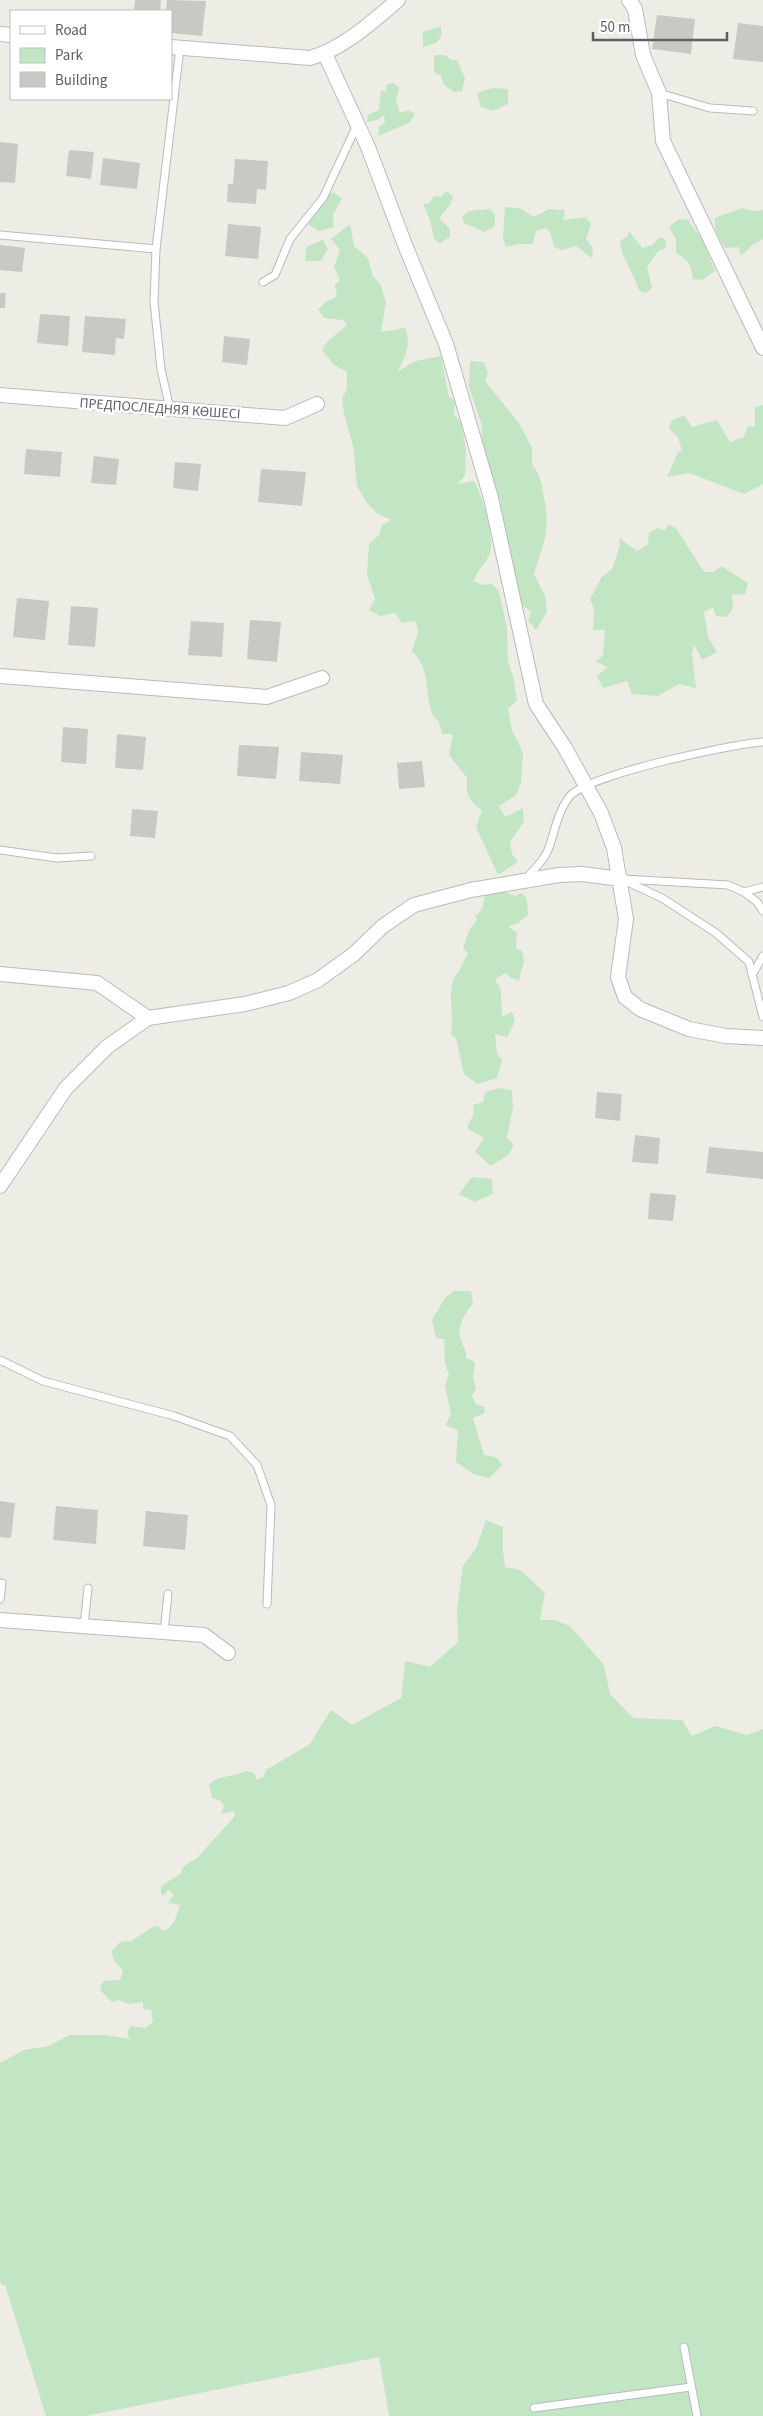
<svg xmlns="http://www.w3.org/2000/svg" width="763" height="2416" viewBox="0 0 763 2416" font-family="'Source Sans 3',sans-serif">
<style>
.green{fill:#c2e5c4}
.building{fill:#cac8c2}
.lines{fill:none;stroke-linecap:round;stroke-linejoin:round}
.lane-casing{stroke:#b7babe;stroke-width:9}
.street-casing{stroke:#b7babe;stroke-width:16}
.lane{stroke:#fff;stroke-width:7}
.street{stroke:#fff;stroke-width:14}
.labels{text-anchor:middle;stroke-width:5;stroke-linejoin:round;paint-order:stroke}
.street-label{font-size:14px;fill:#5c6065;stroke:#fff}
</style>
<rect width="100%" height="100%" fill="#eeede5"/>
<g class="green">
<path d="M441,26V37L436,43L423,47V32Z"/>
<path d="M434,55H445L451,60H457L465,78L462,91L454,92L444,85L441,76L434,72Z"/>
<path d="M393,83L399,87L396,100L400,113L409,110L415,114L409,123L378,136L379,127L385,122L384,115L377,120L367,122L368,115L379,110L381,90L386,92L387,84Z"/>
<path d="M492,88L508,89V104L493,111L481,107L477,93Z"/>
<path d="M446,191L453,196L450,205L439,218L450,229V237L440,243L434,239L430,220L423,204L429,203L434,196L441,197Z"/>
<path d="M334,193L342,198L333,215L334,227L319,231L306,223L315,210L320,194Z"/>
<path d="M505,207L520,208L534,217L549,209L565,210L563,220L586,217L591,224L586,239L593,248L592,258L576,246L562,250L554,247L551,235L546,228L536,231L533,244H519L506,247L503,239Z"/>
<path d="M742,208L753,211L763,210V239L751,246L741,256L738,247L725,248L715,230V218Z"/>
<path d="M490,209L495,215V226L484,232L464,223L462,217L469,211Z"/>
<path d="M679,219L688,220L703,241L715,271L702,280L693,279C691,265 689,260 676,253V239L669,227Z"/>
<path d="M350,224L354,246L368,258L373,276L380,284L386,302L381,332L405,328C412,345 405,356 398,371L416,361L441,356L449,397L455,401L454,414L462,424L466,451L465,476L457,484L474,481C482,494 495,539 490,553C487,563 477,569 474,581L482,585L492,584L499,591L507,629L508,661L513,676L517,700L508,709L512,730L523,753L521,782L516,795L499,806L505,817L523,808L524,822L510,842L512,854L518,862L498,875L476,827L482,810C468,800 466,795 467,778L449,755L453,734H442C440,717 434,721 431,710C425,689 430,668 412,651L418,632L416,621L402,623L395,613L380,616L369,610L375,599L367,575L369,544L379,535L382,525L391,520L378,514L367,503L357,486L353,446L344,414L342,398L347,389V372L334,365L322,350L328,341L347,325L343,320L324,318L318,309L326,302L335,298L337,290L334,286L340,280L334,267L340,250L331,239Z"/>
<path d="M629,231L642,248L652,245L661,237L666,241V248L658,251L647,267L652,288L646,293L639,291C635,274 621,258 620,241L628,236Z"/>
<path d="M323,240L328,249L321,261H305L306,247Z"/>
<path d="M470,361L484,362L488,373L485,381L519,423L532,448V464C539,473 541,480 543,492C551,530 545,539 534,574L545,596L547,612L536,630L528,621L531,612L522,605L512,576L508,542L498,525L501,501L482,466V426L469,387Z"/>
<path d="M763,405V484L744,494L689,473L667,477L678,452L682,451L678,437L669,429L671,421L684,415L692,427L717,420L730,442L744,437L748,426L755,427V407Z"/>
<path d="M668,524L676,528L704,572H714L721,566L748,583L745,594L732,595L733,608L727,617L716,616L713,607L704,612L708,637L717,652L702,660L694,644L692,654L696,688L679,684L658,696L632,694L627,681L603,688L597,676L608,667L596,662L603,655L605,630H593L594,608L590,599L601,578L612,569L620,546L619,538L637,551L648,544L649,533L657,528L665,530Z"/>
<path d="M492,890L503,891L515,896L522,893L527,900L528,915L517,924L508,926L517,933L516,948L522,951L524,961L519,980L511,978L506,973L495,979L501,990L502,1017L512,1012L515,1021L507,1037L495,1034L497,1053L502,1060L497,1078L478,1084L464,1074L456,1038L451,1035C454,1020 448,993 453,981C454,977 457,974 459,971C463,964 463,960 468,954L463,947L470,929L477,920L475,916C482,911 484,906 484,897Z"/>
<path d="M499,1088L512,1090L513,1107L507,1138L514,1145L508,1155L491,1166L475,1152L484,1138L467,1128L474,1113L473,1105L483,1102L485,1092Z"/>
<path d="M472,1177L492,1179L493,1194L475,1202L459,1194Z"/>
<path d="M454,1291H471L473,1303C465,1315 456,1325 461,1340C463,1347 467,1349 466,1358L475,1362L473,1377L476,1388L472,1396L476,1404L484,1407L485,1413L473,1418L484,1455L496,1457L502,1465L489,1478L473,1474L456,1462L458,1430L445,1425L451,1415L445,1385L449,1374L445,1364L444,1341L447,1340L436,1338L432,1320L445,1298Z"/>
<path d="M486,1520L503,1527V1551L505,1567L520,1570L545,1593L540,1620H555L570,1626L604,1665L610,1694L633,1718L682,1720L692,1736L715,1726L747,1735L763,1729V2416H389L379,2357L86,2416H46L5,2285H2L0,2282V2063L24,2050L49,2046L69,2035H105L130,2039L127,2032L131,2026L145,2028L153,2022L151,2010L143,2009V2002L128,2004L119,2000L112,2002L100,1990L103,1981L120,1980L123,1970L115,1962L111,1952L120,1942L131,1941L154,1926L159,1927L163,1931C175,1927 176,1916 180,1905L168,1903L174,1894L168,1890L164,1896L161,1894V1886L180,1874L184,1866L197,1858L235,1816L234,1811L221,1814L224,1806L221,1801L212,1798L209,1784C224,1773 230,1779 246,1771L254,1773L257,1780L264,1776L266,1770L310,1744L331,1710L352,1725L401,1698L405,1661L430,1667L458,1642L457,1608L463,1566L476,1548Z"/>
</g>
<g class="building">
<path d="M135,0H161L160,11H134Z"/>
<path d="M167,0L206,1L202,36L171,33V11H166Z"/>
<path d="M657,15L695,19L691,54L652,49Z"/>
<path d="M738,23L763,26V62L733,59Z"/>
<path d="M0,142L18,144L15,183L0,182Z"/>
<path d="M69,150L94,152L91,179L66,176Z"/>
<path d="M103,158L140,163L137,189L100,185Z"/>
<path d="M235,159L268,161L266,190L257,189L256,204L227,202L228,184H233Z"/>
<path d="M228,224L261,227L258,259L225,256Z"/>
<path d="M0,245L25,248L22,272L0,270Z"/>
<path d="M0,293H6L5,308H0Z"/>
<path d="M40,314L70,316L68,346L37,343Z"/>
<path d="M85,316L126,319L124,339L116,338L115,355L82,352Z"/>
<path d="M224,336L250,339L247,365L222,362Z"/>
<path d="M26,449L62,452L60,477L24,474Z"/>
<path d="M94,456L119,459L116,485L91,483Z"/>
<path d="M175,462L201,464L198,491L173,488Z"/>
<path d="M261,469L306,472L302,506L258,502Z"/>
<path d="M17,598L49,601L45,640L13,637Z"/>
<path d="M71,606L98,608L95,647L68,645Z"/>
<path d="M250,620L281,622L277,662L247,659Z"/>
<path d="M191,621L224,623L222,657L188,655Z"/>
<path d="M63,727L88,729L86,764L61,762Z"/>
<path d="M117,734L146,737L143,770L115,768Z"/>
<path d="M239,745L279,747L276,779L237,776Z"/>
<path d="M301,752L343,755L340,784L299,781Z"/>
<path d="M422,761L425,787L399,789L397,763Z"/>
<path d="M132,809L158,811L155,838L130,836Z"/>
<path d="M597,1092L622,1094L620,1121L595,1118Z"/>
<path d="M635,1135L660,1138L658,1164L632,1162Z"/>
<path d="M709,1147L763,1152V1179L706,1173Z"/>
<path d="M650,1193L676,1195L673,1221L648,1219Z"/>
<path d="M0,1501L15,1503L11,1538L0,1537Z"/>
<path d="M56,1506L98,1510L96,1544L53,1540Z"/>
<path d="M146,1511L188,1515L185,1550L143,1546Z"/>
</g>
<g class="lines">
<defs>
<g id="lane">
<path d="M659,93L710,108L753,111"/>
<path d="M0,235L156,249"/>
<path d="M263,282L275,275L290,239L323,198L357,125"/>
<path d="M170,409L161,369L154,302L156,249L180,48"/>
<path d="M0,850L57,858L91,856"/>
<path d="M621,879L662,898L716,933L749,962L763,1017"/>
<path d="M623,879L728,885L744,892L757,902L763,911"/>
<path d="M525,880C532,871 544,861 548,850C555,832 557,813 569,797C586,775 731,744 763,742"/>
<path d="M744,892L763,887"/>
<path d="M752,975L763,956"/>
<path d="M0,1360L43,1381L174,1416L230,1436L257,1465L271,1505L267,1604"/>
<path d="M0,1599L2,1583"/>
<path d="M84,1626L88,1588"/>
<path d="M164,1632L168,1594"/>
<path d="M684,2347L697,2416"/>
<path d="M534,2408L691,2387"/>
</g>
<g id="street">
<path d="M629,0L635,9L643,55L659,93L663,141L763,348"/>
<path d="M0,34L11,35"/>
<path d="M171,47L310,58C343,49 372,22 398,0"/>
<path d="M325,54L368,147L405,245L446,344L491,498L536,704L565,748L601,813L614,848L626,919L618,977L625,997L640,1009L689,1029L726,1036L763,1038"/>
<path d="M0,395L285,418L317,404"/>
<path d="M0,676L267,697L322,678"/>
<path d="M0,974L97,983L148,1018"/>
<path d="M0,1186L66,1088L107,1047L148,1018L245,1004L289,993L318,980L354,954L383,926L414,905L471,890L559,875L582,874L621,879"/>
<path d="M0,1620L204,1635L228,1653"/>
</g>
</defs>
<use href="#lane" class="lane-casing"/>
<use href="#street" class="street-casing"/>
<use href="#lane" class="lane"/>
<use href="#street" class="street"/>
</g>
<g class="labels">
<g class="street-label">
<text transform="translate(160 408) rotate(4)" y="5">ПРЕДПОСЛЕДНЯЯ КӨШЕСІ</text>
</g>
</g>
<rect x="10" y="10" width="162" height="90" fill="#ffffff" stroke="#bebfc1"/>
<rect x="20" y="26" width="25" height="8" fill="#ffffff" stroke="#bebfc1"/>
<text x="55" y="35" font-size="15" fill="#5c6065">Road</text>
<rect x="20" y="48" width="25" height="15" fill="#c2e5c4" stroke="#bebfc1"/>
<text x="55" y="60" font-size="15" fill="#5c6065">Park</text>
<rect x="20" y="72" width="25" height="15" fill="#cac8c2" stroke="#bebfc1"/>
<text x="55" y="85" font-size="15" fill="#5c6065">Building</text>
<path d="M593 32v8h134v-8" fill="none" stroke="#5c6065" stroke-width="2.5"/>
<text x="600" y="32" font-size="15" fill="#5c6065" stroke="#ffffff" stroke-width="4" paint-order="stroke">50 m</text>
</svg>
